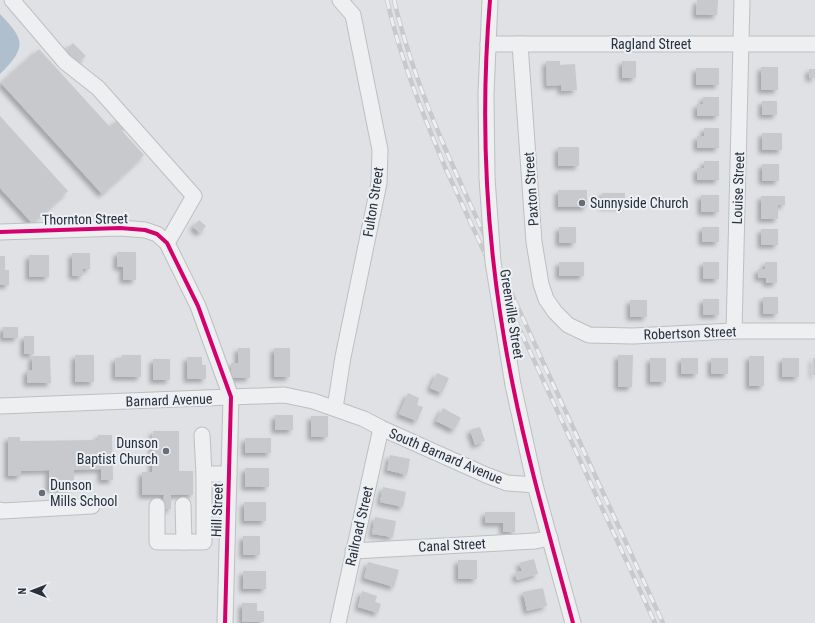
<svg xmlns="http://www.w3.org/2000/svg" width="815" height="623" viewBox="0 0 815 623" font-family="'Roboto Condensed',sans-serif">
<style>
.water{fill:#afbfcd}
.building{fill:#c7c9cc;filter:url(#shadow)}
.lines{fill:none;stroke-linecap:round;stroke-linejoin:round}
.minor-casing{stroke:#bdbfc2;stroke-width:17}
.minor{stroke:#eeeff0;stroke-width:15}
.rail-casing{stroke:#c7c9cb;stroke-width:4.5}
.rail{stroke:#ecf0f4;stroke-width:3;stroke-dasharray:9;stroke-linecap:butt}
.minor-bridge-casing{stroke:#bdbfc2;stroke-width:17;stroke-linecap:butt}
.minor-bridge{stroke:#eeeff0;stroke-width:15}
.cycleway-casing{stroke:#ecf0f4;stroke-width:6}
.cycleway{stroke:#d6006c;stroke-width:4}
.poi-dot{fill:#686e76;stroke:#ecf0f4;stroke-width:1.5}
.labels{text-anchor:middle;stroke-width:4;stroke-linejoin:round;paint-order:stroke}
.street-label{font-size:14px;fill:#28303b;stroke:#ecf0f4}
.poi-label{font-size:14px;fill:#28303b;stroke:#ecf0f4;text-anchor:start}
</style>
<defs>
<filter id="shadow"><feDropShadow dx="-3.5" dy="3.5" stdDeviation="2" flood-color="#0004"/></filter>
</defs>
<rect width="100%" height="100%" fill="#dfe1e4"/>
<path class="water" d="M0,14C25,40 27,47 0,74Z"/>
<g class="building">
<path d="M697,0H718L717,15H696Z"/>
<path d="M73,43L86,56L75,65L63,53Z"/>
<path d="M39,49L110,127L119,119L126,126L122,131L144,155L102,194L1,83Z"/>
<path d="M546,61H560V65L575,64L577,90L561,91V85L547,86Z"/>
<rect x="622" y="61" width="14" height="17"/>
<rect x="761" y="67" width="17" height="23"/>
<rect x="696" y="68" width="23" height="17"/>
<rect x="809" y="69" width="6" height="9"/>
<path d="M703,97H719V116H697V104H703Z"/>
<rect x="762" y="101" width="15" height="14"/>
<path d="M0,116L68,191L32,223L0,188Z"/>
<path d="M704,128H719V148H697V136H704Z"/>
<rect x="762" y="133" width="20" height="17"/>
<rect x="558" y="147" width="21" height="19"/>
<path d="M704,161H719V180H697V168H704Z"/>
<rect x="762" y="164" width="17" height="17"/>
<rect x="558" y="190" width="29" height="17"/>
<rect x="602" y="193" width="23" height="13"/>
<rect x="701" y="195" width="18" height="17"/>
<path d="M761,196H785V205H778V219H761Z"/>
<path d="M199,220L206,226L200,233L193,227Z"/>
<rect x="559" y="227" width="17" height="16"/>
<rect x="702" y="227" width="17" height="15"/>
<rect x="761" y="229" width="17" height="16"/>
<path d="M117,252H136V280H123V267H117Z"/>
<path d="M72,253H90V269H83V276H72Z"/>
<rect x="29" y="255" width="20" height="22"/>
<path d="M0,256H5V270H9V285H0Z"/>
<rect x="559" y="262" width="25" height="14"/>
<rect x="703" y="262" width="16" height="17"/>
<path d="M765,262H777V283H766V278H758V269H765Z"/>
<rect x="763" y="297" width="15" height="17"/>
<rect x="703" y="299" width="16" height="16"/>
<rect x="630" y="300" width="17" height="17"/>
<rect x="3" y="327" width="15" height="11"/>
<rect x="24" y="336" width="10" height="18"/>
<path d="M238,348H250V378H231V363H238Z"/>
<rect x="274" y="348" width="16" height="29"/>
<rect x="75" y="355" width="19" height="27"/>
<path d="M122,355H141V377H115V358H122Z"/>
<path d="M618,355H633L632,387H618Z"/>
<path d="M32,356H50L51,383H27V370H32Z"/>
<rect x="749" y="356" width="15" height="30"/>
<path d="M187,357H202V365H206V379H187Z"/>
<rect x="650" y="358" width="16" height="24"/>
<rect x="681" y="358" width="17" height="16"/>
<rect x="711" y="358" width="17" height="16"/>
<rect x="782" y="358" width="17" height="19"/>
<rect x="813" y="358" width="2" height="17"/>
<rect x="153" y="359" width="17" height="21"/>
<path d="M437,373L449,378L442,393L430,388Z"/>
<path d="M408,393L419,398L417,405L423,407L417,421L399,414Z"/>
<path d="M443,408L461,418L454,430L436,421Z"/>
<rect x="275" y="415" width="18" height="15"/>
<rect x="311" y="416" width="17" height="21"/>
<path d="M480,427L485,441L475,445L470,430Z"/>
<path d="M153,431H179V471H193V495H171V509H163L164,495H142V472H152Z"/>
<path d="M98,435H112L113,480H101V469L74,470V488L49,489V470L21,471V476H8V437H20V441L98,440Z"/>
<rect x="245" y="438" width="26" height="15"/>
<path d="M390,455L410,459L407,475L387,470Z"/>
<rect x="245" y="468" width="24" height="19"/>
<path d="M383,487L406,492L403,507L380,502Z"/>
<rect x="244" y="502" width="22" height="19"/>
<path d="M485,512H515V532H503V523H485Z"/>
<path d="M375,517L396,521L393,537L372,534Z"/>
<rect x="243" y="536" width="17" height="19"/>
<path d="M534,559L538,574L517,580L515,573L522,571L519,563Z"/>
<rect x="458" y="560" width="19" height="19"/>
<path d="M368,562L399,570L394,587L364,578Z"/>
<rect x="243" y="571" width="23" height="18"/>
<path d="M543,588L547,606L527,611L523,592Z"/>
<path d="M362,591L377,596L375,602L381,604L378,613L358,607Z"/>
<path d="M242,603H257V611H264V622H242Z"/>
</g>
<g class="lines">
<defs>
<g id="minor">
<path d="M12,0L65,62L98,88L194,196L167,243"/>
<path d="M488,44H815"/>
<path d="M520,44L534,242L541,284L546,299L555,312L568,325L589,335L633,336L734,331H815"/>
<path d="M487,178L486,94L490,0"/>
<path d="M0,232L120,228L145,230L157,234L167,243L198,306L231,397L225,623"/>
<path d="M734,331L742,0"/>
<path d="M513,385L535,485L573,623"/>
<path d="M0,406L284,395L313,401L364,419L381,428L486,475L507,483L535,485"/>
<path d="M335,408L343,357L379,183L380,150L353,15L340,0"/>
<path d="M202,435L204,474H229"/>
<path d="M183,505L184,542"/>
<path d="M157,506V542H204V474"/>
<path d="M0,510L2,511L92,506"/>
<path d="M353,551L535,541L550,538"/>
<path d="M338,623L381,428"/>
</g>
</defs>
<use href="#minor" class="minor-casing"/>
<use href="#minor" class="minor"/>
<defs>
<g id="rail">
<path d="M387,0C400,58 422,112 445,167L655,623"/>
<path d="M394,0C416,93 459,180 499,266C553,385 608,504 663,623"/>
</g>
</defs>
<use href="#rail" class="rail-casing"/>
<use href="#rail" class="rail"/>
<defs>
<path id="minor-bridge" d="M487,178L493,262L513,385"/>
</defs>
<use href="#minor-bridge" class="minor-bridge-casing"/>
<use href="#minor-bridge" class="minor-bridge"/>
<defs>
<g id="cycleway">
<path d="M490,0C479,129 487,259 513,386C529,466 552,544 573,623"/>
<path d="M0,232L120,228L145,230L157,234L167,243L198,306L231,397L225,623"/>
</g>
</defs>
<use href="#cycleway" class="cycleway-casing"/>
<use href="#cycleway" class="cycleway"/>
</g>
<g class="poi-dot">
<circle cx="582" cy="203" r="4"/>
<circle cx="166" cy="451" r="4"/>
<circle cx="42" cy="493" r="4"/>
</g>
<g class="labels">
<g class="street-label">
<text x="651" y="49">Ragland Street</text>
<text transform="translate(738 188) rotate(-88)" y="5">Louise Street</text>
<text transform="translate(531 189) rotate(-94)" y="5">Paxton Street</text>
<text transform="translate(373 202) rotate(-81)" y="5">Fulton Street</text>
<text transform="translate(85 219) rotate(-1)" y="5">Thornton Street</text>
<text transform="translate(512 314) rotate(81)" y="5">Greenville Street</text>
<text transform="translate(690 333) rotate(-2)" y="5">Robertson Street</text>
<text transform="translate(169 400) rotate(-2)" y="5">Barnard Avenue</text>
<text transform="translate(446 456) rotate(23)" y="5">South Barnard Avenue</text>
<text transform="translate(217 510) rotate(-88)" y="5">Hill Street</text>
<text transform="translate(359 526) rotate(-77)" y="5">Railroad Street</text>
<text transform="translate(452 545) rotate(-3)" y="5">Canal Street</text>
</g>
<g class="poi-label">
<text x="590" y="208">Sunnyside Church</text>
<text x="158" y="448" text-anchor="end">Dunson<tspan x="158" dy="16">Baptist Church</tspan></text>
<text x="50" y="490">Dunson<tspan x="50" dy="16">Mills School</tspan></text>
</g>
</g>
<g transform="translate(32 591) rotate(270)" stroke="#ecf0f4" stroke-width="3" paint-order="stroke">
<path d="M0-3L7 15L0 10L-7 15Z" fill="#28303b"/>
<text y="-6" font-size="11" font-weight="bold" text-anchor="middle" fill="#28303b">N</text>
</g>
</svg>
